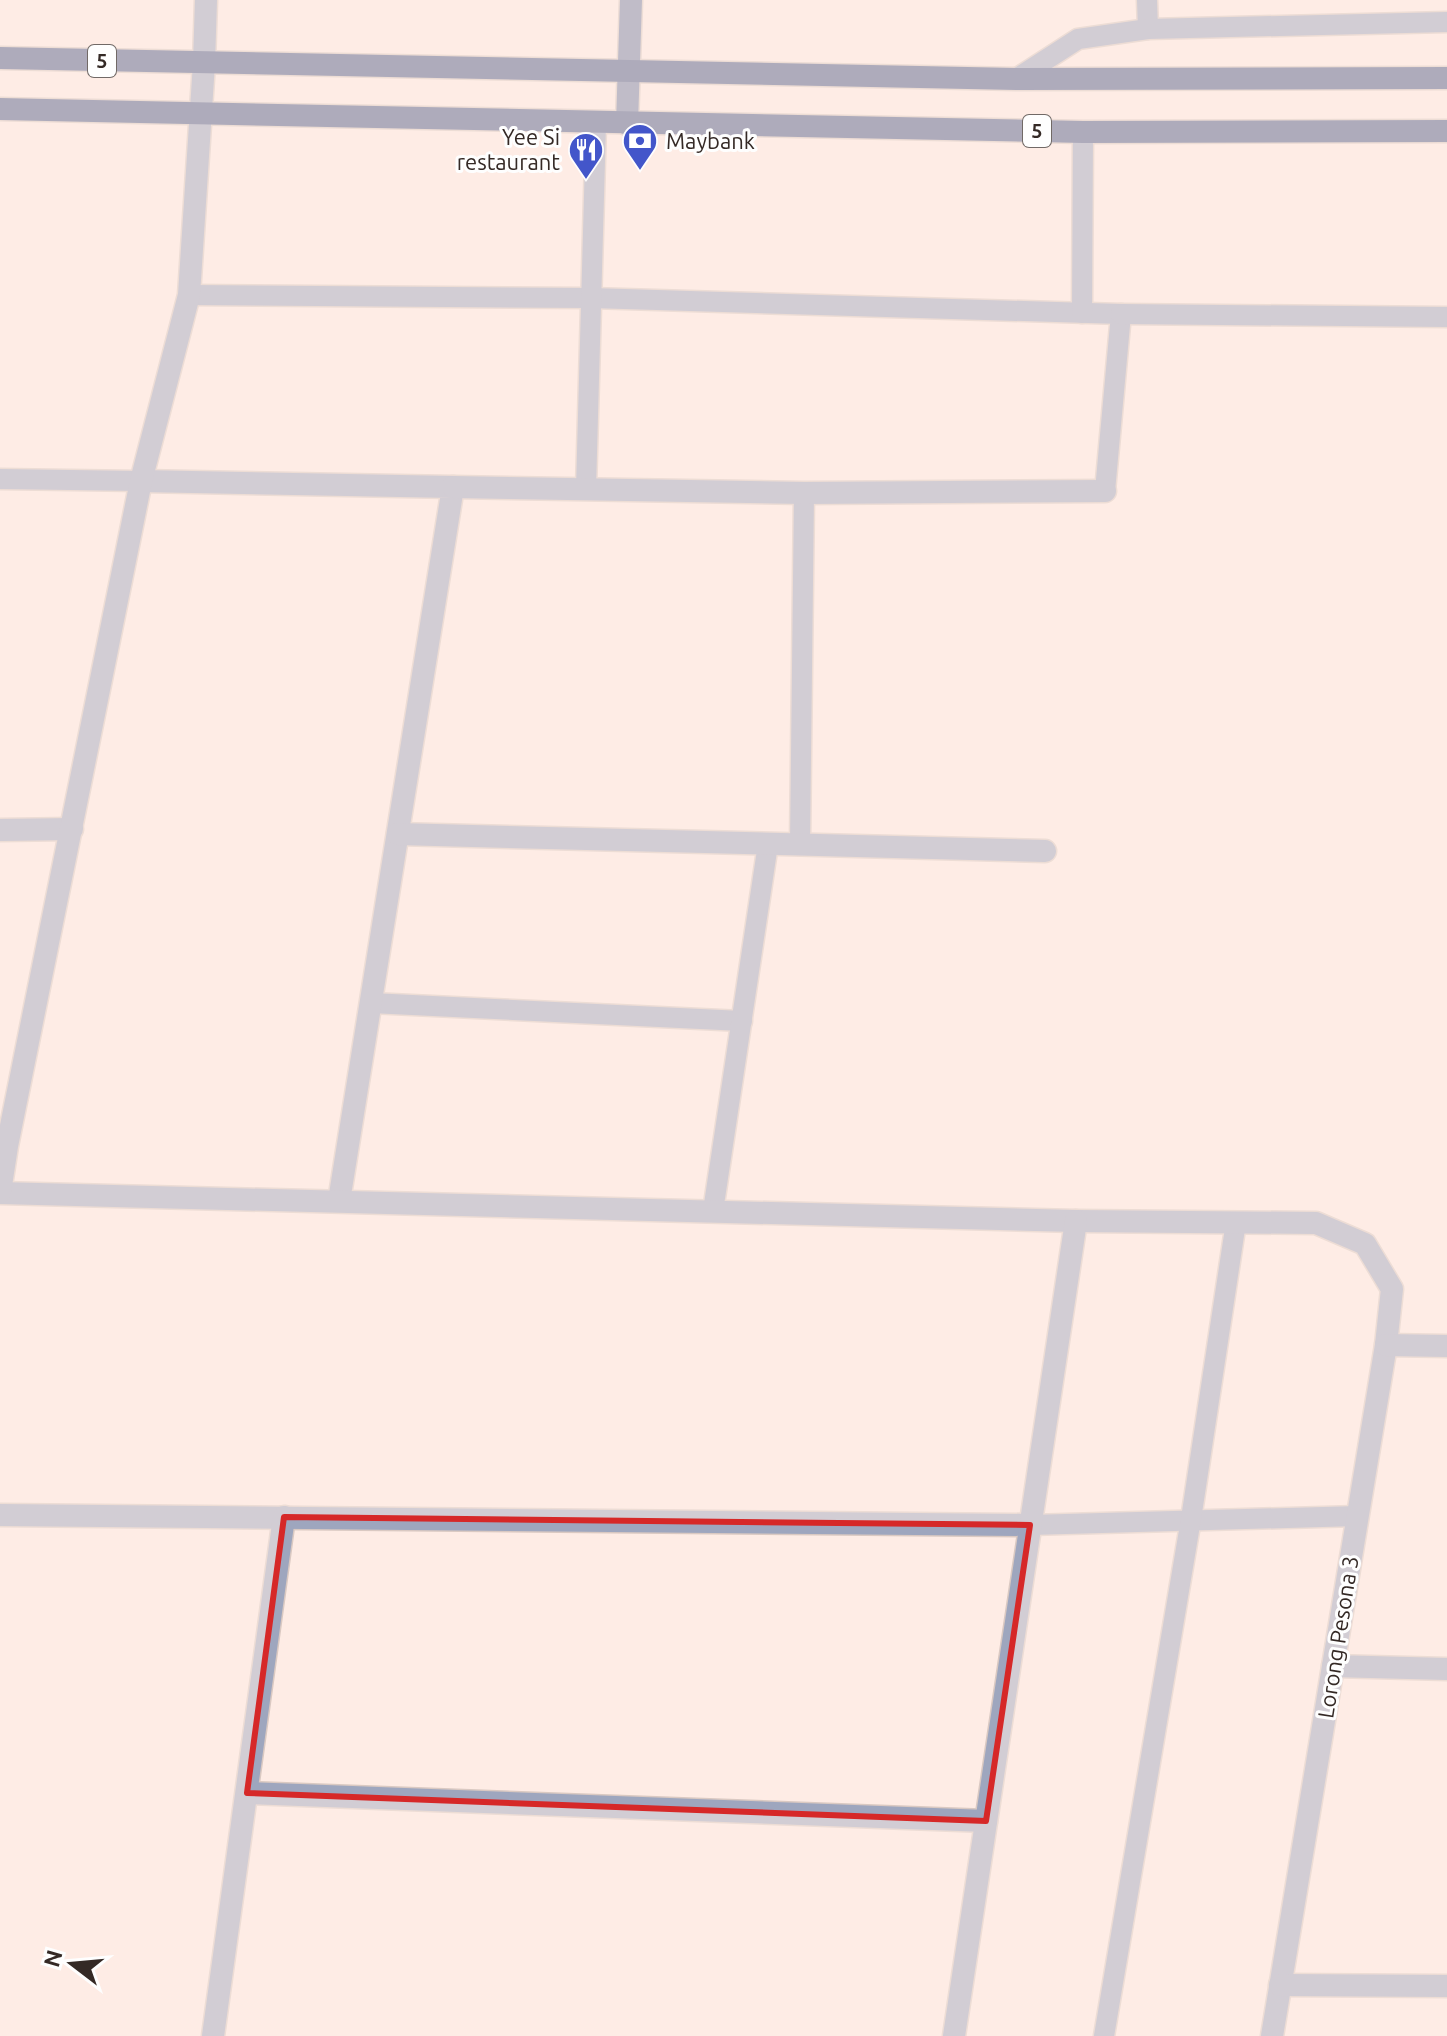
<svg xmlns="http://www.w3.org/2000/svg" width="1447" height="2036" viewBox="0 0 1447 2036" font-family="Ubuntu,sans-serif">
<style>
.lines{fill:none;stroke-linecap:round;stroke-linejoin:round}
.service-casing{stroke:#dac9c2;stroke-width:23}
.minor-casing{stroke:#dac9c2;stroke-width:25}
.tertiary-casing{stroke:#dac9c2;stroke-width:25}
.secondary-casing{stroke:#dac9c2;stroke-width:25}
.trunk-casing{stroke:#dac9c2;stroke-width:25}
.service{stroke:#9ea6be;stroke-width:20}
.minor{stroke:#9ea6be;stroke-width:22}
.tertiary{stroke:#9ea6be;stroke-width:22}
.secondary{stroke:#7681a4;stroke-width:22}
.trunk{stroke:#4f5c88;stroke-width:22}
.marked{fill:none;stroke:#d62828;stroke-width:6;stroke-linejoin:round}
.labels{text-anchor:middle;stroke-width:6;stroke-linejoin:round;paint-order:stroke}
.shield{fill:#fefefe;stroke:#716966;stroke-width:2}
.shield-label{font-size:20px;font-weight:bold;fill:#342925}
.poi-label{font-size:22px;fill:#342925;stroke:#fefefe;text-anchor:end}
.street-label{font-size:22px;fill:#342925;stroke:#fefefe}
</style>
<rect width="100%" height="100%" fill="#feece5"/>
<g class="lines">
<defs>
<g id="service">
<path d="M1147,0L1148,29"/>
<path d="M1016,79L1078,39L1148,29L1447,22"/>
<path d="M189,295L591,298L1121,314L1105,491"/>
<path d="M1082,313L1083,132"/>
<path d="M1121,314L1447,317"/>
<path d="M0,479L141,481"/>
<path d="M586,489L596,123"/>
<path d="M800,845L804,493"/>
<path d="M371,1003L742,1021"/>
<path d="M713,1211L768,844"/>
<path d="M1030,1525L1358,1516"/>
<path d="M1104,2036L1191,1519L1236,1222"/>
</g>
<g id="minor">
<path d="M204,63L206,0"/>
<path d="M141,481L453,487L339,1201"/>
<path d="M453,487L804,493L1105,491"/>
<path d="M0,830L72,829"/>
<path d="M398,834L1045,851"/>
<path d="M0,1193L1076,1221L1316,1223L1365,1244L1392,1289L1386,1345L1272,2036"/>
<path d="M1386,1345L1447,1346"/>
<path d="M0,1515L1030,1525"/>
<path d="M1333,1666L1447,1669"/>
<path d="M247,1793L986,1821"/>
<path d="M1280,1985L1447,1986"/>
<path d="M213,2036L284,1517"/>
<path d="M954,2036L1076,1221"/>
</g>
<path id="tertiary" d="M0,1192L7,1146L141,481L189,295L204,63"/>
<path id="secondary" d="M627,124L631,0"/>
<g id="trunk">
<path d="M0,58L1016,79L1447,78"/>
<path d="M0,109L1083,132L1447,131"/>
</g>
</defs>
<use href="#service" class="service-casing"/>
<use href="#minor" class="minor-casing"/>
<use href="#tertiary" class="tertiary-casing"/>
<use href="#secondary" class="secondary-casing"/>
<use href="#trunk" class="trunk-casing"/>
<use href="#service" class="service"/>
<use href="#minor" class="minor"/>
<use href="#tertiary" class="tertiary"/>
<use href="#secondary" class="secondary"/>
<use href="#trunk" class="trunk"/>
</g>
<path d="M0 0H1447V2036H0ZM284,1517L1030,1525L986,1821L247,1793Z" fill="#feece5" fill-opacity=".55" fill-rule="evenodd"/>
<path class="marked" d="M284,1517L1030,1525L986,1821L247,1793Z"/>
<defs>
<symbol id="bank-pin" viewBox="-11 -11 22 30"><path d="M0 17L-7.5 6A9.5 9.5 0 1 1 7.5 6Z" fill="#4356ca" stroke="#fefefe"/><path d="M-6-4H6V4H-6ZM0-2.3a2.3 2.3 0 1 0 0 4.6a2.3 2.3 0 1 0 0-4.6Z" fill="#fff"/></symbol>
<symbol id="restaurant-pin" viewBox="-11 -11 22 30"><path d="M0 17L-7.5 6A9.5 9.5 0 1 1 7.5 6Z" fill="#4356ca" stroke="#fefefe"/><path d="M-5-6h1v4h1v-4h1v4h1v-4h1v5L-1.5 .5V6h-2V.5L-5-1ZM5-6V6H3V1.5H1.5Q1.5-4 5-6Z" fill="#fff"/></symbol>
</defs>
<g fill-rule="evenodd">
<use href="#bank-pin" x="620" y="121" width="40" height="54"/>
<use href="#restaurant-pin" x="566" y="130" width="40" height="54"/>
</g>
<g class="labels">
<g class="shield">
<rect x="88" y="45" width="28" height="32" rx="6"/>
<rect x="1023" y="115" width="28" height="32" rx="6"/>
</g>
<g class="shield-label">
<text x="102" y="68">5</text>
<text x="1037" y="138">5</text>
</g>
<g class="poi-label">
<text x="560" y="145">Yee Si<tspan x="560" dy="25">restaurant</tspan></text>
<text x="666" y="149" text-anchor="start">Maybank</text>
</g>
<g class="street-label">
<text transform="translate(1338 1637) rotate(-81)" y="8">Lorong Pesona 3</text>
</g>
</g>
<g transform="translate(72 1964) rotate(286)" stroke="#fefefe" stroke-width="6" paint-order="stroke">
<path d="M0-6L14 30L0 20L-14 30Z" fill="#342925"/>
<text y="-12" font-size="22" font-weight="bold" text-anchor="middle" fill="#342925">N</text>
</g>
</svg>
